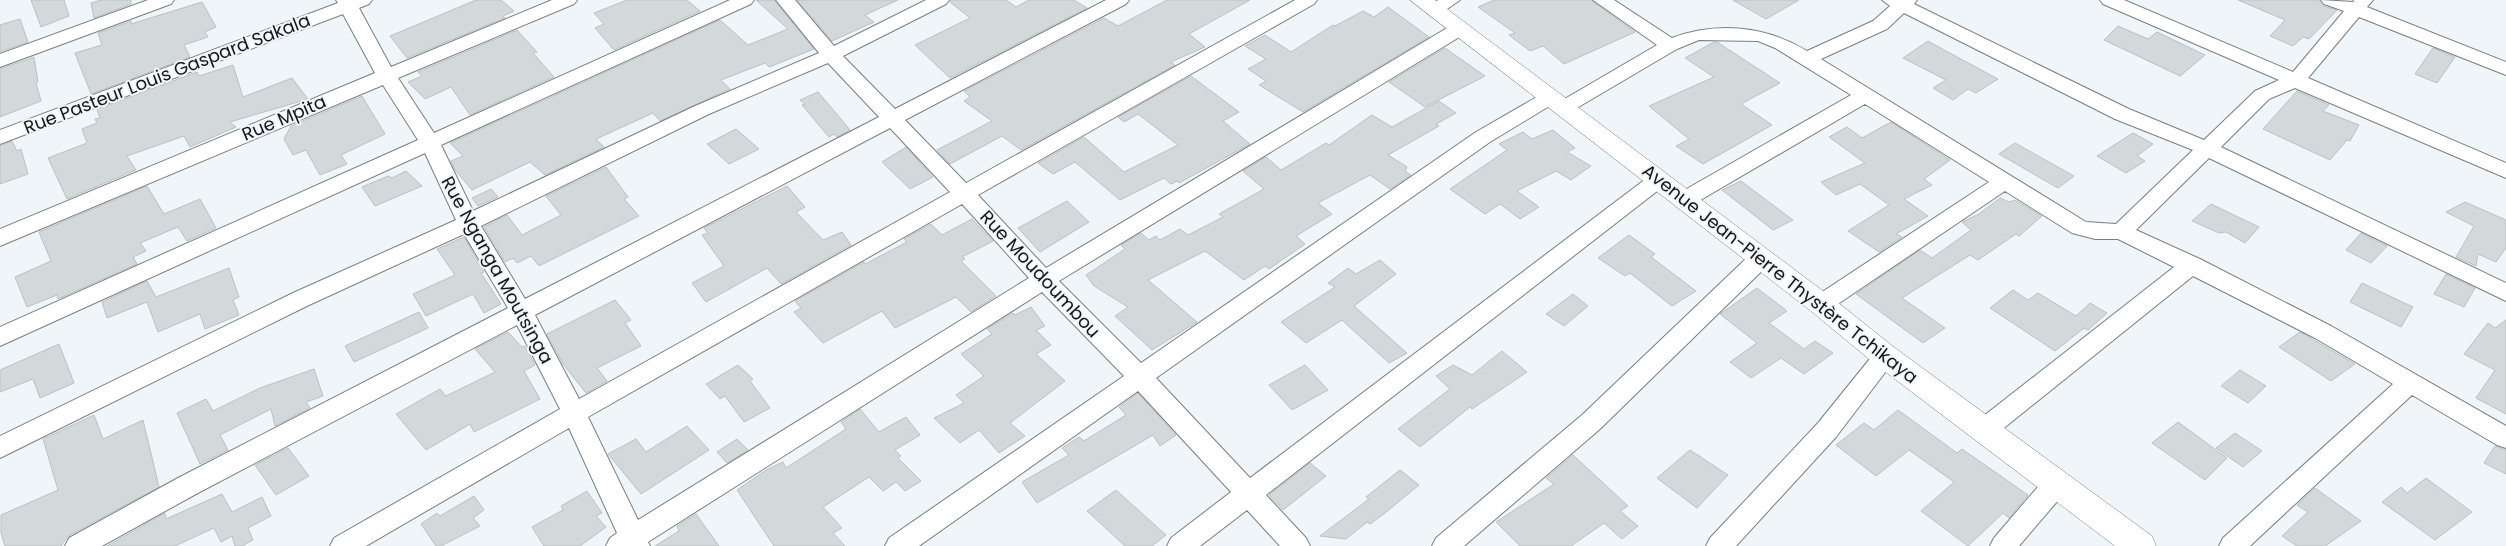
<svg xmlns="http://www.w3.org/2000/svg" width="2506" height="546" viewBox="0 0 2506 546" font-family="Poppins,sans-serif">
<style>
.building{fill:#d3d9db;stroke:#bbc1c3}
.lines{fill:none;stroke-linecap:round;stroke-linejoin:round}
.minor-casing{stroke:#797e80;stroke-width:2}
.tertiary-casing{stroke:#797e80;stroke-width:1}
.minor{fill:#fff;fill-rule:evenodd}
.tertiary{fill:#fff;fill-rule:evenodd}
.labels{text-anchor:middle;stroke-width:4;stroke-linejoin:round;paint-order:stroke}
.street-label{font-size:18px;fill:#151717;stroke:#eff5f8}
</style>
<rect width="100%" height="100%" fill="#eff5f8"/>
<g class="building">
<path d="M31,0H64L69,16L41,27Z"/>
<path d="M101,0H131V4L94,18L91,3Z"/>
<path d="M476,0H501L514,11L503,16L505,18L407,58L390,36Z"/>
<path d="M627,0H687L700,11L614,50L595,28L604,24L594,13Z"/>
<path d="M756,0H774L814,49L769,67L765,63L721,80L730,89L660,121L653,113L596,139L604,147L545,175L530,162L472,190L455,170L451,161L463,156L450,143L720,20L748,45L788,29Z"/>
<path d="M797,0H898L865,15L874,22L832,41Z"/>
<path d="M951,0H1006L1016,7L1029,0H1074L1087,8L950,78L915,45L970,18L950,2Z"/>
<path d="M1167,0H1250L1189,34L1205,47L1171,62L1175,65L1021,150L1002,136L950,164L937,150L992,121L964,101L970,97L964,91L1104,18L1118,26Z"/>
<path d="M1494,0H1591L1635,32L1564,64L1543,46L1530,51L1509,35L1515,33L1478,7Z"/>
<path d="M1733,0H1799L1766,19Z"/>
<path d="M2238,0H2319L2323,6L2337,10L2309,39L2303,37L2293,46L2270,36L2285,20Z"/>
<path d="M202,2L216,27L205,32L208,37L184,45L190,57L91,94L75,53L102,45L98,33L131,21V24Z"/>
<path d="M1388,7L1429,37L1303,112L1259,85L1266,81L1248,69L1266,59L1245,46L1265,35L1291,52L1333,25L1335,26L1363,11L1374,17Z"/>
<path d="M20,19L28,42L0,52V25Z"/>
<path d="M2118,26L2148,39L2157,32L2205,55L2180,76L2104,40Z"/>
<path d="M517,30L537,52L533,53L554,77L470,115L451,87L425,99L408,82L422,76L418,72Z"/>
<path d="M1928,41L1946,51L1998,79L1976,93L1968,89L1953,100L1933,88L1946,80L1903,58Z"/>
<path d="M1714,42H1717L1780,83L1741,104L1772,125L1703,164L1676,146L1689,139L1649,106L1714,77L1685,58Z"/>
<path d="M1445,48L1485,76L1425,107L1389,82Z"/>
<path d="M2433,48L2455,57L2437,83L2415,74Z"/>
<path d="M34,57L38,82L36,83L41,101L0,117V69Z"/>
<path d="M233,65L243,97L292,78L308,99L230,122L236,127L190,147L184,136L127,156L136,170L67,199L48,158L87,143L82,129L97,123L95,119L100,118L97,109L197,72L199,76Z"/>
<path d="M1191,76L1239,112L1223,121L1250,144L1179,183L1177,181L1171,184L1164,178L1120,200L1075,162L1053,174L1038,163L1084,137L1124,172L1178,145L1138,114L1124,122L1118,117Z"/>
<path d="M2297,91L2329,105L2323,111L2359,125L2350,141L2347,140L2330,160L2263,129Z"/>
<path d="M818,92L846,125L850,130L837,137L834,134L829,137L802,105L805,104L800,100Z"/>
<path d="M362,96L385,134L341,155L347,164L320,175L306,150L293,155L284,139L291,126Z"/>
<path d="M1439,101L1456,113L1436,124L1439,126L1388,155L1407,167L1405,171L1411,175L1390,189L1370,175L1318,203L1332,214L1296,236L1305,244L1269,269L1265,266L1244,280L1205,251L1148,280L1197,322L1152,350L1115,316L1128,307L1094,286L1086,275L1125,249L1121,245L1141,233L1149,240L1156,236L1160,240L1180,229L1188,235L1223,217L1219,214L1264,189L1243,171L1266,157L1281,170L1326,143L1329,145L1372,115L1392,127Z"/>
<path d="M1891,122L1950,160L1924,179L1932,185L1904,199L1928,216L1896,234L1902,237L1879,252L1848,231L1889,205L1860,184L1836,195L1821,182L1865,163L1829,137L1847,127L1862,138Z"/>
<path d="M736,129L759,149L729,164L707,144Z"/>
<path d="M1553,130L1575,148L1567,152L1591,166L1571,180L1556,171L1517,191L1539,207L1520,219L1500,204L1485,214L1450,189L1507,150L1499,144L1523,132L1532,139Z"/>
<path d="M2133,133L2153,144L2137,156L2145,161L2126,173L2097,156Z"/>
<path d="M12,141L17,151L21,149L28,174L0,184V146Z"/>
<path d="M2015,143L2074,176L2058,188L1999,154Z"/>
<path d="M906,147L933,177L910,189L882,162Z"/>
<path d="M606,167L628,197L624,199L639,216L539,266L531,256L517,263L513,258L505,262L484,227L507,215L522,235L561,215L546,196Z"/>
<path d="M406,171L422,186L375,206L362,187L388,176L392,178Z"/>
<path d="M1741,181L1793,220L1773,230L1722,190Z"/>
<path d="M147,186L164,214L200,199L216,228L187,241L178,227L140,243L146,251L133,257L137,264L58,299L57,295L27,307L15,277L51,261L39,232Z"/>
<path d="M787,186L805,207L796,212L823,240L842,232L851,245L781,284L767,268L706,302L692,283L724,266L702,235L708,233L704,228Z"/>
<path d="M491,189L498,197L478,206L472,198Z"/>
<path d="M2000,198L2009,202L2015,200L2042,216L2019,236L2016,234L1978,260L1970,255L1902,298L1945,328L1923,343L1856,294L1920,250L1932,258L1971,230L1962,222L1979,214Z"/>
<path d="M1067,201L1089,222L1040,252L1018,228Z"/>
<path d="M2465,202L2506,220V248L2496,262L2478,254L2476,266L2456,257L2474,226L2446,212Z"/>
<path d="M2211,204L2259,227L2245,243L2226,232L2219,233L2192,221Z"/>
<path d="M972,219L993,241L962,257L965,259L961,261L996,296L971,312L956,297L895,328L882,311L823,343L794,312L801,308L795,301L864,262L865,264L907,242L904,239L931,224L942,235Z"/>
<path d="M2361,233L2387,246L2371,263L2346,250Z"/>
<path d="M1629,235L1655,254L1651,257L1696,291L1672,306L1630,273L1625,276L1598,258Z"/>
<path d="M464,237L484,272L481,273L501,304L484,313L473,294L426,316L413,294L455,275L437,249Z"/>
<path d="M1380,260L1396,274L1354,306L1407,353L1389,363L1342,320L1306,343L1281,322L1335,287L1328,283L1348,268L1356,274Z"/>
<path d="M229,268L239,297L233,300L239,315L205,329L200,314L158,332L147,302L107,318L102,302L147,281L156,297Z"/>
<path d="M2446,274L2475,288L2464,307L2434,294Z"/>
<path d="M2362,283L2413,307L2401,327L2350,302Z"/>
<path d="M1757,288L1787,311L1769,323L1804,349L1815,341L1833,353L1804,374L1781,358L1751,378L1730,362L1757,343L1720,314Z"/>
<path d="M2013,290L2028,300L2038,293L2076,316L2090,303L2107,313L2088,330L2084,328L2055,351L1990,308Z"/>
<path d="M1573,294L1588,306L1564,326L1546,314Z"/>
<path d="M615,300L631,320L625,323L641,346L597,368L607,381L586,393L563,364L547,334Z"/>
<path d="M1031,307L1045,326L1036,330L1051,345L1036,354L1065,381L1010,423L1025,436L999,453L979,430L960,443L934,418L964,403L956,395L984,376L961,354L992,334L987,329L1013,313L1015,315Z"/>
<path d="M419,312L428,328L354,362L345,346Z"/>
<path d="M2506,320V414L2476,398L2495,370L2464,354L2488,323L2495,328Z"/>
<path d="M508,332L522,347L525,346L535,365L524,371L540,399L474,432L470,424L426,450L396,414L440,389L446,396L495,372L475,349Z"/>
<path d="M2300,332L2314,340L2355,364L2331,381L2279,347Z"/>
<path d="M59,344L74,383L40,398L33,379L0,392V370Z"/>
<path d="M1502,351L1527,372L1472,409L1470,407L1420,447L1398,429L1450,389L1436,376L1453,365L1472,375Z"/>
<path d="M738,365L753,379L750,381L770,408L744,422L725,396L720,399L706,384Z"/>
<path d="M1305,365L1328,390L1292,410L1269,385Z"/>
<path d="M314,369L323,396L306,402L310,408L275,426L271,409L220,435L228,450L200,464L177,413L206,399L213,411L260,388Z"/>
<path d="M2240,370L2266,386L2248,403L2221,386Z"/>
<path d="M1138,393L1176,435L1160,446L1153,435L1037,503L1022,482L1069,455L1062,448L1079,437L1084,441L1126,415L1119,407Z"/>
<path d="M860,409L879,432L906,417L920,435L895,450L901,456L898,458L921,481L905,491L896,482L883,491L869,477L823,507L842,528L833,533L845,546H774L737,490L766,470L783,462L786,468L846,429L841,422Z"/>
<path d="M1898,410L1957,453L1962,449L2028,495L2009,518L2003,513L1968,546L1921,511L1954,482L1909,450L1876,476L1836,445L1864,423L1874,430Z"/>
<path d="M94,415L103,439L143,420L159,487L68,536L61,546H5L1,533V515L58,490L43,439Z"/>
<path d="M2178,422L2227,458L2205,480L2152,443Z"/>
<path d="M687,426L709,450L641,494L608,454L636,439L646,452Z"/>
<path d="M2235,433L2262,451L2243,467L2216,448Z"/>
<path d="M737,439L748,450L727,463L717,452Z"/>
<path d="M2495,446L2506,450V474L2484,463Z"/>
<path d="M288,448L309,476L276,495L255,465Z"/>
<path d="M1690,450L1728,475L1697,508L1657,478Z"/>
<path d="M1573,455L1628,506L1620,511L1638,526L1622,539L1604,523L1571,546H1520L1496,522L1554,484L1546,478Z"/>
<path d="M1310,463L1326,476L1283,510L1269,495Z"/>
<path d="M1400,470L1419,485L1385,513L1370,524L1367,522L1346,539L1320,536L1369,499L1366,497Z"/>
<path d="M2426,478L2472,512L2435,540L2382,502L2401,487L2407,493Z"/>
<path d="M2315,488L2361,521L2325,546H2297L2282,536L2308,512L2297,505Z"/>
<path d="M1116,490L1166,535L1152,546H1125L1087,511Z"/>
<path d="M587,491L602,513L596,516L606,527L580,546H544L532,527L563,510L561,506Z"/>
<path d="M222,494L232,512L262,497L271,516L248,528L253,540L242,546H235L232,536L221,542L214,528L175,546H107L165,513L166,519Z"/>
<path d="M474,496L484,510L473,518L480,526L441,546H436L421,524L437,513L440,516Z"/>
<path d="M696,514L719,546H655L679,531L677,526Z"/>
</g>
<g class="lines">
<defs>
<g id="minor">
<path d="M148,0H174L171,4L0,67V54Z"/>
<path d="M336,0H372L369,4L359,8L391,67L552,0H577L574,4L398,78L434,133L730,0H754L751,4L441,145L473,211L695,106L819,53L776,0H795L834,46L926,0H949L946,4L843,56L895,109L1106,0H1129L1126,4L905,120L966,183L1295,0H1317L1314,4L978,195L1046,268L1452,25H1466L1468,29L1466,33L1059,281L1141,363L1476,132L1542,94L1549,92L1556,94L1559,98L1556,102L1490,142L1156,378L1250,478L1651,175L1658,173L1665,175L1669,180L1665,185L1266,495L1306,538L1310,546H1280L1247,510L1200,546H1167L1171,538L1231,492L1138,391L919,546H885L889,538L1124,376L1042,292L648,542L650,546H606L610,538L617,533L569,428L366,546H330L334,538L560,409L517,325L196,494L102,546H65L69,538L178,478L508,308L464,234L309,305L0,458V436L293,293L456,220L425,153L0,346V327L418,140L383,85L0,246V229L375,73L343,14L0,144V130L338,3ZM828,63L879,117L525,299L481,226L709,114ZM890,128L950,192L579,399L535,315ZM962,204L1029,278L638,520L588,417Z"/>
<path d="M1438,0H1460L1440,14H1428L1425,10Z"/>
<path d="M1593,0H1614L1672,38C1717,21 1766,26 1807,51L1873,21L1890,6L1882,0H1917L1914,4L2129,109L2204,140L2255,91L2279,80L2103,4L2100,0H2124L2293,72L2344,11L2324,4L2321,0L2353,2L2354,0H2373L2367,7L2506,62V75L2359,17L2308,78L2506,163V178L2295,88L2269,99L2221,147L2506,283V301L2209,158L2136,230L2200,259L2331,326L2506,426V448L2497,445L2412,395L2250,546H2219L2223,538L2393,384L2315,338L2193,276L1994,436L1985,439L1976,436L1973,429L1976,422L2174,267L2118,239H2095L2072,233L2005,191L1829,310L1821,312L1813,310L1810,304L1813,298L1989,182L1865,104L1692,205L1684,207L1676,205L1673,200L1676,195L1851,95L1775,48L1758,41L1699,40L1677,49L1570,112L1563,114L1556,112L1553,108L1556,104L1657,45ZM1904,13L2115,119L2193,150L2116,224L2086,222L1821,59L1887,29Z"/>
<path d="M1761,250L1769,252L1772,258L1769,264L1600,429L1464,546H1432L1436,538L1582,415L1753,252Z"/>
<path d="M1885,347L1893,350L1897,356L1893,362L1836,437L1736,546H1706L1710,538L1818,423L1877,350Z"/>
<path d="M2057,472L2066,475L2070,483L2066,491L2019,546H1990L1994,538L2048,475Z"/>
</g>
<path id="tertiary" d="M1410,0H1435L1831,297L1895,348L2152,536L2156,546H2115L1875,364L1811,311Z"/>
</defs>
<use href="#minor" class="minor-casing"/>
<use href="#tertiary" class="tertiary-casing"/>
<use href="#minor" class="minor"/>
<use href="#tertiary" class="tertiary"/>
</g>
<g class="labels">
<g class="street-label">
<text transform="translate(167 74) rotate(-21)" y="6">Rue Pasteur Louis Gaspard Sakala</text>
<text transform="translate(284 118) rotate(-23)" y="6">Rue Mpita</text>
<text transform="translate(497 270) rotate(61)" y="6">Rue Nganga Moutsinga</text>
<text transform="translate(1040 274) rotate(47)" y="6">Rue Moudoumbou</text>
<text transform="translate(1780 274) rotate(38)" y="6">Avenue Jean-Pierre Thystère Tchikaya</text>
</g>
</g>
</svg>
